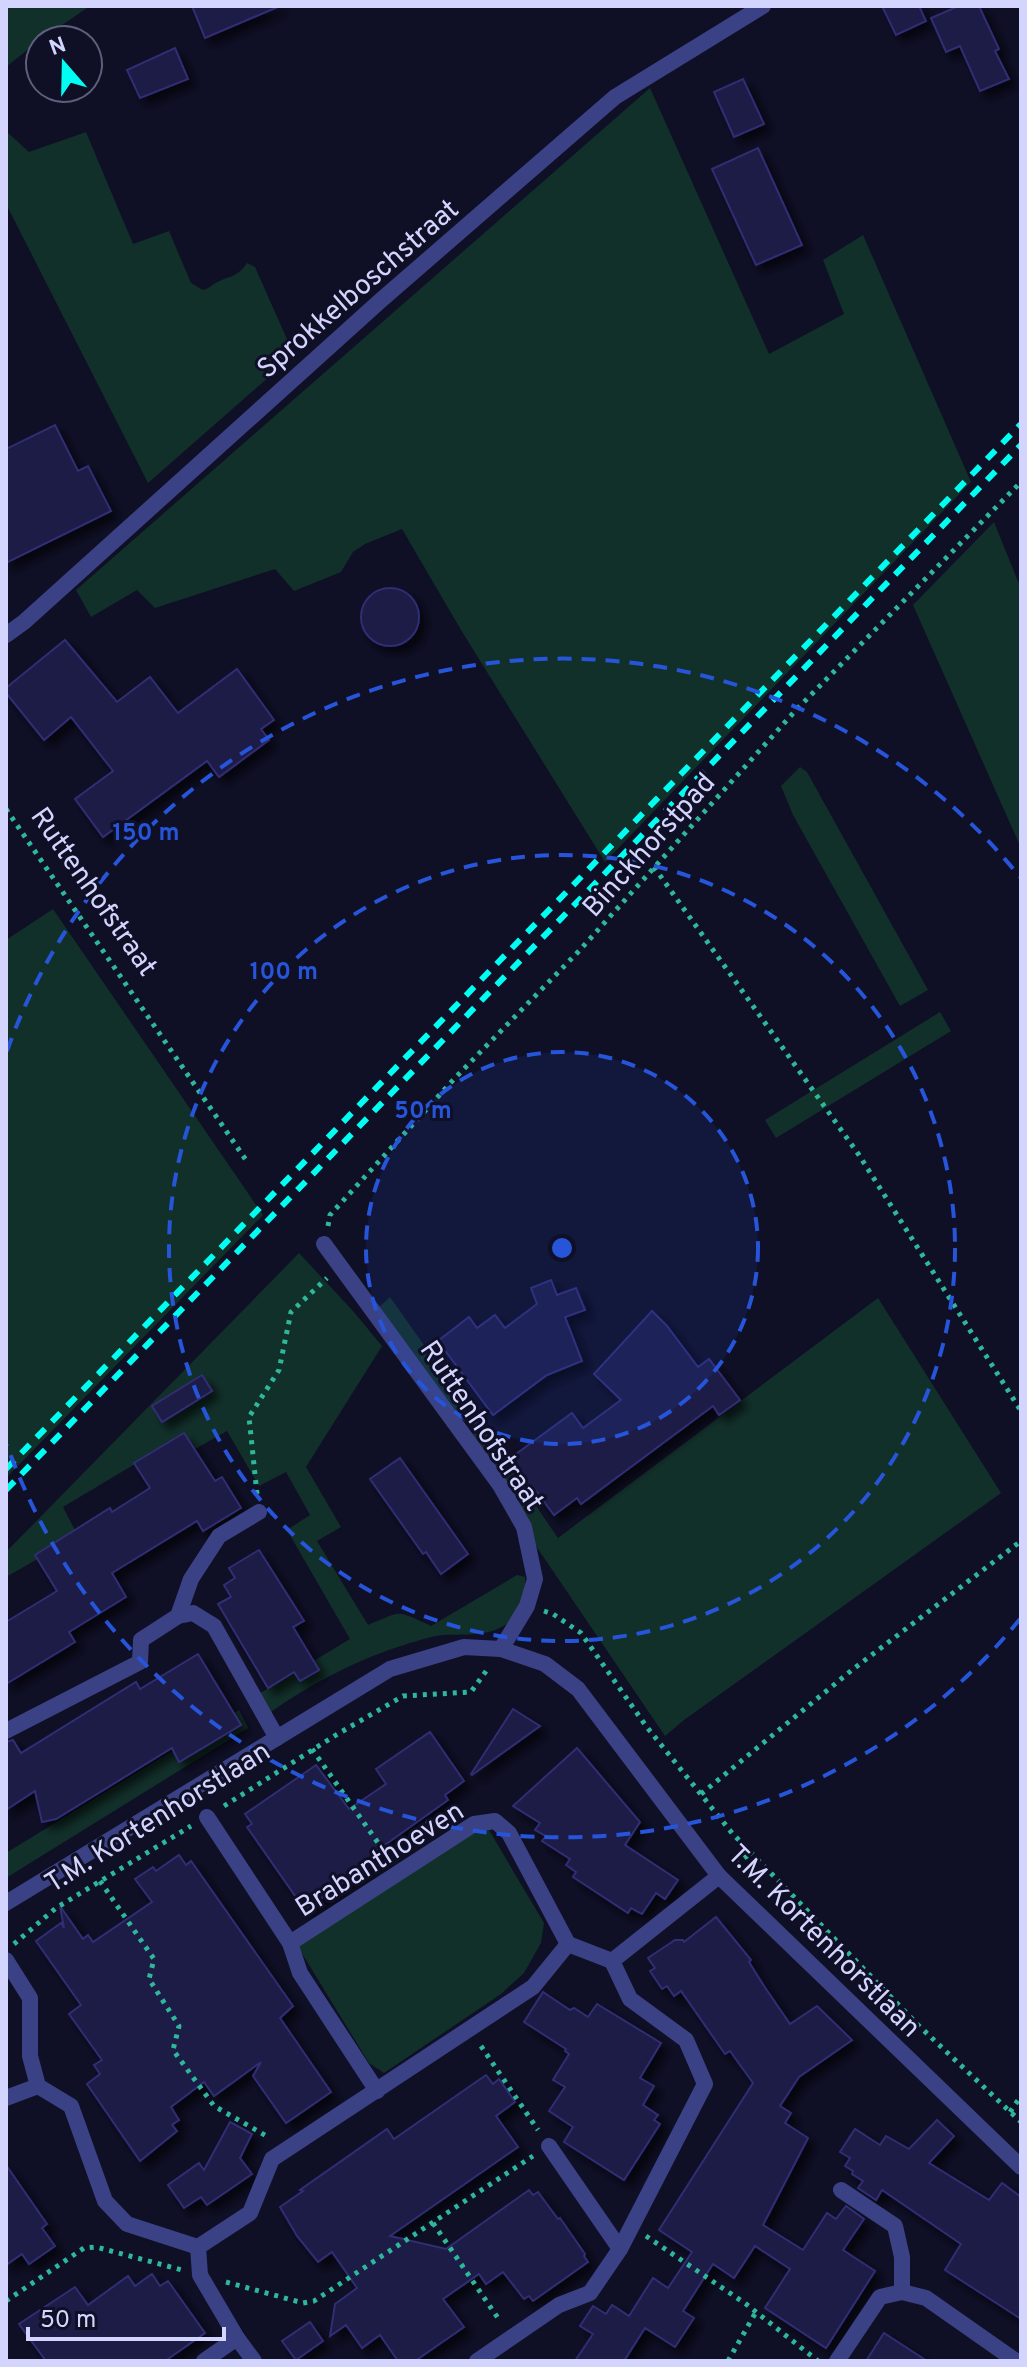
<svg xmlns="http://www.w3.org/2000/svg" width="1027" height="2367" viewBox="0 0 1027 2367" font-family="Overpass,sans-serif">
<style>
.green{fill:#12302a}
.building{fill:#1d1b47;stroke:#302d73;stroke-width:2;filter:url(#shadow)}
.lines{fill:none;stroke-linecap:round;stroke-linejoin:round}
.path{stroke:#2eb89b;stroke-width:5;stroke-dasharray:4 6;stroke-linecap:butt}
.minor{stroke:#3a4285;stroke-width:16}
.tertiary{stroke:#3a4285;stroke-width:16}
.rail{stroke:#00fff2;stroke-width:6;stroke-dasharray:12 10;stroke-linecap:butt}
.ring{fill:none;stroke:#2655da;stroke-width:4;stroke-dasharray:14 10}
.labels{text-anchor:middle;stroke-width:6;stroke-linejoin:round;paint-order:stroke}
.street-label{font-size:28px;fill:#d4d5ff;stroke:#0f0f26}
.centre{fill:#2655da;stroke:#0f0f26;stroke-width:4}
.ring-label{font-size:24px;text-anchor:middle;font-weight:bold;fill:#2655da;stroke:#0f0f26;stroke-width:6;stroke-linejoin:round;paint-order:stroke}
</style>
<defs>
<filter id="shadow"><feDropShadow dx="7" dy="7" stdDeviation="4" flood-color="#0009"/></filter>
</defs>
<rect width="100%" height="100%" fill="#0f0f26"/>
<g class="green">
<path d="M6,6H90L40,40L6,67Z"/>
<path d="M650,88L769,354L844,314L823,260L863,235L971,482L605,862L461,630L402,529L365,544L353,552L341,572L294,591L275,569L155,608L137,590L91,617L76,590Z"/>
<path d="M6,131L29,152L86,132L133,244L169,231L191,283L203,290C207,289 211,286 214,284C229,275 236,279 247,263L255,267L294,355L148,483L6,204Z"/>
<path d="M994,522L1021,589V848L913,605Z"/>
<path d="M800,767L807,772L928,990L900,1006L793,815L781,786Z"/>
<path d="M53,909L263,1215L6,1478V940Z"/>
<path d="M940,1012L951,1031L776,1138L765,1120Z"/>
<path d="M299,1253L353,1311L382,1346L306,1467L341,1527L317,1541L368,1625C403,1611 394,1609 431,1626L517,1575L525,1577C526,1589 522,1610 514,1618C494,1638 468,1634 443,1635C431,1636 418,1641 407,1644C358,1659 310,1684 268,1714L257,1695L350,1639L287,1530L310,1515L286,1472L259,1486L227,1431L154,1472L145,1458L63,1507L78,1536L6,1577V1552Z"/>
<path d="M390,1297L467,1406L449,1417L378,1308Z"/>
<path d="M878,1298L1001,1493L684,1720L665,1736L464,1440L482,1427L558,1538Z"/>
<path d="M239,1710L248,1728L6,1878V1853Z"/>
<path d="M483,1823L489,1830L544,1923L541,1943L524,1973L501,1994L384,2073L369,2063L295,1942Z"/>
</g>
<g class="building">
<path d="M192,6H280L205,38Z"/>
<path d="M882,6H919L926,21L896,35Z"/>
<path d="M959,6H979L999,49L995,51L1009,79L980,91L960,46L946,52L931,18Z"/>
<path d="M175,48L188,79L140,98L127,70Z"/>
<path d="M743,79L764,124L734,137L714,92Z"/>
<path d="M758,148L802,245L756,265L712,169Z"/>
<path d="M55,425L78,471L88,466L111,511L6,563V449Z"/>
<circle cx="390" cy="617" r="29"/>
<path d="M65,640L117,702L150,677L178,713L237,669L274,720L261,729L269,740L219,777L207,761L103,837L75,799L113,771L71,717L44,740L6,693V688Z"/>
<path d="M551,1280L557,1295L576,1288L585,1310L565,1317L582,1361L547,1375L493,1415L438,1341L469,1317L477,1328L495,1315L505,1328L537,1304L531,1288Z"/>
<path d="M652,1311L667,1326L698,1367L709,1359L740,1400L719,1415L713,1406L581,1504L577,1498L554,1515L533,1487L531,1489L508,1460L572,1413L583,1428L621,1400L594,1374Z"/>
<path d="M202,1375L212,1391L162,1422L152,1406Z"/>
<path d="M184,1433L215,1481L222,1477L241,1508L203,1531L197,1521L112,1573L126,1597L69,1632L75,1642L6,1684V1622L57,1591L35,1555L110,1508L112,1512L150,1488L134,1463Z"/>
<path d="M400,1458L468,1554L441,1574L426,1552L423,1554L370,1479Z"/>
<path d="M259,1550L304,1621L293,1627L319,1670L300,1681L294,1672L268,1688L218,1604L231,1597L224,1585L235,1578L229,1568Z"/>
<path d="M198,1654L241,1725L179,1762L172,1748L56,1819L42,1822L35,1791L6,1810V1742L13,1740L21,1753L136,1682L140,1689Z"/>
<path d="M513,1709L540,1726L472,1775L471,1774Z"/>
<path d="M430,1732L464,1781L445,1795L448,1800L378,1850L382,1855L305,1910L247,1827L252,1824L245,1814L316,1765L349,1809L386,1784L376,1769Z"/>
<path d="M577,1748L640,1822L625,1845L678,1880L665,1899L656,1893L642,1914L631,1908L628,1913L573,1877L576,1872L566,1865L570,1859L542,1841L546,1836L535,1830L540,1823L513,1806Z"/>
<path d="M179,1855L186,1865L191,1861L293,2006L280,2018L331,2092L286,2123L253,2076L261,2062L214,2096L204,2082L171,2107L179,2120L172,2125L177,2131L140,2161L87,2084L100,2074L94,2065L102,2060L69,2014L81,2005L36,1941L61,1923L64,1928L60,1906L83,1939L88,1935L93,1942L152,1902L135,1879L153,1867L156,1871Z"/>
<path d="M716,1917L751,1960L749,1962L764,1986L790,2024L817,2006L852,2040L799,2077L780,2106L791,2113L785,2123L808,2138L763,2225L803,2250L827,2213L836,2219L846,2206L864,2219L843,2250L875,2271L826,2348L765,2308L790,2269L755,2246L734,2278L713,2264L683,2311L694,2318L675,2347L645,2328L624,2361H575L593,2334L580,2326L593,2306L606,2314L612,2305L629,2316L653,2278L668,2288L692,2252L659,2230L753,2083L730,2051L725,2054L681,1991L674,1996L667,1986L662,1989L650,1971L655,1968L648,1958L675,1940H683L684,1942Z"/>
<path d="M543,1992L570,2010L574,2008L588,2017L597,2004L661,2043L640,2078L654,2086L643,2105L658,2115L654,2120L660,2124L624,2180L564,2142L573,2127L549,2111L565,2087L553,2080L569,2054L565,2051L566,2049L524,2022Z"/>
<path d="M486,2075L493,2084L499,2079L515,2102L496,2116L518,2147L390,2236L446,2249L529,2190L533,2195L538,2192L558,2219L560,2218L585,2254L584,2256L588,2262L533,2301L529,2296L524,2299L503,2272L486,2284L479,2274L443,2299L464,2327L415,2361H398L380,2335L362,2348L346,2325L330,2336L335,2304L357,2288L332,2252L318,2262L297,2236L280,2207L303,2191L300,2190L387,2129L394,2139Z"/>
<path d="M937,2120L954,2136L929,2163L989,2200L1002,2183L1021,2197V2319L945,2270L961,2244L882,2190L876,2200L858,2188L863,2181L852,2174L853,2171L845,2166L850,2158L840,2152L855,2129L880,2145L886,2136L909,2149Z"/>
<path d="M230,2122L252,2134L240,2158L252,2174L207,2205L201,2197L184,2208L168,2185L199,2163L204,2170Z"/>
<path d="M6,2165L47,2224L42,2228L55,2246L29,2264L22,2254L6,2265Z"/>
<path d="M152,2274L160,2286L168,2281L205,2333L165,2361H46L19,2324L75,2287L88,2305L128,2276L135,2286Z"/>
<path d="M310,2322L323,2341L296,2360L282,2341Z"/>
<path d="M884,2333L927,2361H866Z"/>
</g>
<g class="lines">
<g class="path">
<path d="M6,809L248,1163"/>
<path d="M654,867L859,1155L1021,1411"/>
<path d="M328,1226L330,1215L455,1078L579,951L796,710L1021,482"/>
<path d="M257,1494L249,1417L279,1370L291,1312L327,1278"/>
<path d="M544,1611L553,1614L581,1633L646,1726L732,1833L918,2025L1021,2122"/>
<path d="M312,1749L388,1857"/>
<path d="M701,1794L852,1670L1021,1541"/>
<path d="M224,1806L336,1735L403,1696L471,1692L489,1667"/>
<path d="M736,1864L751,1853"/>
<path d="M100,1881L154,1959L149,1979L179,2026L173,2050L214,2106L270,2138"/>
<path d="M14,1944L56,1908L191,1826"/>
<path d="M481,2046L538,2130"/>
<path d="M1010,2112L1021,2096"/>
<path d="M433,2223L500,2321"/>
<path d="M646,2236L746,2304L818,2361"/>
<path d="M226,2282L303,2303L314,2301L533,2156"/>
<path d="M6,2301L84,2248L96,2247L182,2270"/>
<path d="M728,2361L756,2312"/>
</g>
<g class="minor">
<path d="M6,635L24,622L380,301L615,97L763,6"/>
<path d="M324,1244L500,1485L524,1527L535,1579L527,1606L501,1649"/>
<path d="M178,1616L193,1613L214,1626L277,1738"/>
<path d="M6,1731L140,1662L141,1640L178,1616L191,1579L219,1536L259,1512"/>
<path d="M207,1817L290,1943L300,1973L377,2091"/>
<path d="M290,1943L474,1824L495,1821L509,1833L568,1944"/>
<path d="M6,1960L30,1998V2056L38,2086L71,2106L105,2201L127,2224L198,2247L250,2213L272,2159L533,1987L568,1944L612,1961L719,1876"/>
<path d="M6,2098L38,2086"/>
<path d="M549,2146L620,2249"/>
<path d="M198,2247L200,2275L237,2338L254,2361"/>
<path d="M902,2292L926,2298L1016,2361"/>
<path d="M204,2361L237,2338"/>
<path d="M477,2361L559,2305L590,2293L620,2249L705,2084L686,2040L630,1999L612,1961"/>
<path d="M837,2361L880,2297L902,2292V2257L895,2226L841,2190"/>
</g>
<path class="tertiary" d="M6,1903L390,1669L464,1647L501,1649L545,1664L578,1689L719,1876L1021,2167"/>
<g class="rail">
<path d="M6,1469L1021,424"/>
<path d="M6,1490L1021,445"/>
</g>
</g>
<circle cx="562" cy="1248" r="196" fill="#2655da" fill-opacity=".12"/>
<g class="ring">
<circle cx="562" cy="1248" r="196"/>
<circle cx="562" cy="1248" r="393"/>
<path d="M1020 1619A589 589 0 0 1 7 1445M7 1051A589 589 0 0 1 1020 877"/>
</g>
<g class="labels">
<g class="street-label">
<text transform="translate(357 288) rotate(-41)" y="10">Sprokkelboschstraat</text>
<text transform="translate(648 844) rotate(-48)" y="10">Binckhorstpad</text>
<text transform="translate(95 891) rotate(55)" y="10">Ruttenhofstraat</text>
<text transform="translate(483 1425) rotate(56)" y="10">Ruttenhofstraat</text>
<text transform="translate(157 1816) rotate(-32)" y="10">T.M. Kortenhorstlaan</text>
<text transform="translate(379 1858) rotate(-32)" y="10">Brabanthoeven</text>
<text transform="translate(825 1940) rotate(45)" y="10">T.M. Kortenhorstlaan</text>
</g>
</g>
<circle cx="562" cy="1248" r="12" class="centre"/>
<g class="ring-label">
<text x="146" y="840">150 m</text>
<text x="284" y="979">100 m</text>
<text x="423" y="1118">50 m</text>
</g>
<rect width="1027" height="2367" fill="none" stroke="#d4d5ff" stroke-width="16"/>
<g transform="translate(64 64) rotate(340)"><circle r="38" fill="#0f0f26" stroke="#5e5e7d" stroke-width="2"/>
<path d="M0-6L14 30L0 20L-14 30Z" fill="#00fff2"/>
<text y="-12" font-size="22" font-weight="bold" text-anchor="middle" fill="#d4d5ff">N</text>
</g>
<path d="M28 2327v12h196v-12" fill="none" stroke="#d4d5ff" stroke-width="4"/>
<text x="40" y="2327" font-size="24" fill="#d4d5ff" stroke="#0f0f26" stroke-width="6" paint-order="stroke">50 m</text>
</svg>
